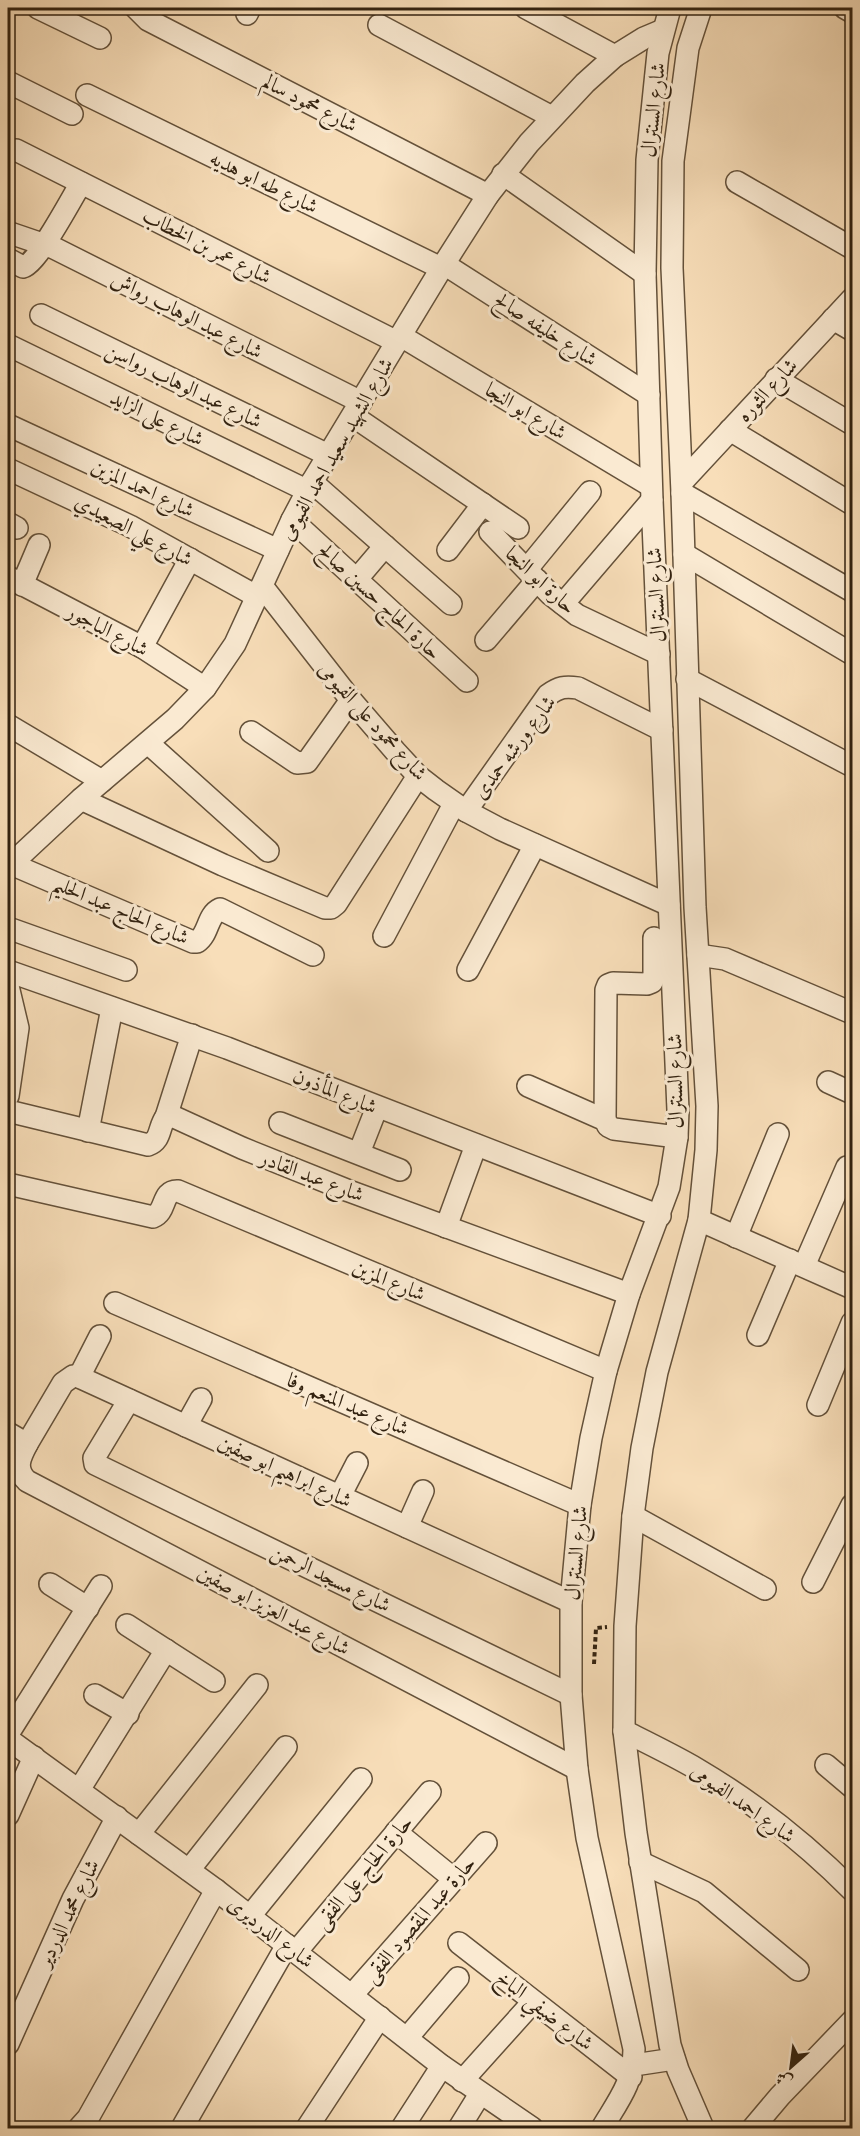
<svg xmlns="http://www.w3.org/2000/svg" width="860" height="2136" viewBox="0 0 860 2136" font-family="'IM FELL English',Amiri,serif">
<style>
.lines{fill:none;stroke-linecap:round;stroke-linejoin:round}
.minor-casing{stroke:#64513a;stroke-width:24}
.path{stroke:#322210;stroke-width:4;stroke-dasharray:4.5 3;stroke-linecap:butt}
.minor{stroke:#faead2;stroke-width:21}
.labels{text-anchor:middle;stroke-width:6;stroke-linejoin:round;paint-order:stroke}
.street-label{font-size:21px;fill:#322210;stroke:#faead2}
</style>
<rect width="100%" height="100%" fill="#f8deb9"/>
<filter id="stains"><feTurbulence type="fractalNoise" baseFrequency=".00333" numOctaves="4"/><feColorMatrix values="0 0 0 0 .2 0 0 0 0 .09 0 0 0 0 .02 0 0 0 .5 -.17"/></filter>
<radialGradient id="worn" r=".72"><stop offset=".6" stop-color="#630" stop-opacity="0"/><stop offset="1" stop-color="#630" stop-opacity=".3"/></radialGradient>
<g class="lines">
<defs>
<g id="minor">
<path d="M38,8L100,38"/>
<path d="M136,8L148,20L488,195"/>
<path d="M526,8L615,56"/>
<path d="M701,8L688,48L673,161L672,268L682,493L695,907L707,1106L706,1150L699,1220L657,1372L642,1448L633,1516L625,1626L624,1731L636,1833L670,2045L678,2070L703,2128"/>
<path d="M845,8L852,12"/>
<path d="M247,14L250,8"/>
<path d="M379,25L552,117"/>
<path d="M8,82L72,114"/>
<path d="M87,95L441,268"/>
<path d="M16,150L397,342"/>
<path d="M503,174L645,274"/>
<path d="M737,182L852,248"/>
<path d="M10,233L54,248L361,402"/>
<path d="M8,259L23,267C37,264 72,198 81,183"/>
<path d="M444,264L649,395"/>
<path d="M41,315L328,455"/>
<path d="M833,319L852,330"/>
<path d="M401,336L651,486"/>
<path d="M8,345L308,491"/>
<path d="M776,379L852,424"/>
<path d="M353,416L518,528"/>
<path d="M8,425L278,550"/>
<path d="M730,430L852,504"/>
<path d="M8,469L130,526L258,597"/>
<path d="M312,482L451,604"/>
<path d="M682,482L852,299"/>
<path d="M682,493L852,591"/>
<path d="M292,520L467,681"/>
<path d="M8,523L17,528"/>
<path d="M490,532L550,594L577,615L659,654"/>
<path d="M448,550L483,504"/>
<path d="M684,554L852,654"/>
<path d="M527,569L590,492"/>
<path d="M8,577L142,647L205,688"/>
<path d="M356,580L385,546"/>
<path d="M22,585L39,545"/>
<path d="M262,586L351,700L395,751L418,776L436,790L466,811L500,829L669,905"/>
<path d="M563,604L652,500"/>
<path d="M486,640L537,580"/>
<path d="M142,647L190,559"/>
<path d="M687,679L852,766"/>
<path d="M8,725L102,781"/>
<path d="M251,732L297,763L307,762L351,700"/>
<path d="M148,743L268,851"/>
<path d="M81,799L223,865L325,908H331L336,904L418,776"/>
<path d="M466,811L548,695C559,687 565,686 578,688L662,730"/>
<path d="M11,864L193,942H197C209,934 207,915 220,909L313,955"/>
<path d="M8,867L81,799L175,719L205,688L235,644L292,520L312,482L444,264L488,195L529,143L585,83L615,56L644,38L663,30"/>
<path d="M8,928L126,970"/>
<path d="M384,936L454,804"/>
<path d="M698,955L725,959L852,1013"/>
<path d="M468,970L535,845"/>
<path d="M8,971L227,1048L660,1216"/>
<path d="M8,986L18,1028L8,1096"/>
<path d="M828,1082L852,1093"/>
<path d="M528,1086L605,1120L608,1126L614,1129L677,1137"/>
<path d="M8,1111L148,1145C162,1140 158,1127 166,1117L172,1116L242,1148L349,1191L629,1294"/>
<path d="M166,1117L192,1035"/>
<path d="M605,1120L606,990L608,985L613,983L647,984L652,982L654,977V938"/>
<path d="M280,1123L400,1170"/>
<path d="M88,1131L112,1008"/>
<path d="M359,1153L377,1107"/>
<path d="M8,1184L153,1217C167,1212 161,1190 178,1191L606,1371"/>
<path d="M699,1220L852,1288"/>
<path d="M446,1227L476,1145"/>
<path d="M736,1237L778,1134"/>
<path d="M804,1266L847,1167"/>
<path d="M115,1303L580,1505"/>
<path d="M758,1335L790,1260"/>
<path d="M79,1377L100,1336"/>
<path d="M129,1400L94,1458L95,1464L571,1695"/>
<path d="M818,1405L852,1323"/>
<path d="M186,1426L201,1399"/>
<path d="M8,1433L27,1444C20,1457 14,1469 27,1481L577,1769"/>
<path d="M27,1444L63,1383L73,1376L79,1377L571,1602"/>
<path d="M340,1496L357,1463"/>
<path d="M633,1516L765,1589"/>
<path d="M407,1527L423,1491"/>
<path d="M813,1582L852,1505"/>
<path d="M50,1584L88,1608"/>
<path d="M127,1625L214,1681"/>
<path d="M95,1695L128,1714"/>
<path d="M624,1731C648,1743 673,1755 697,1769C753,1802 806,1844 852,1890"/>
<path d="M8,1734L101,1586"/>
<path d="M8,1739L216,1890L442,2066L532,2128"/>
<path d="M826,1765L852,1787"/>
<path d="M79,1790L166,1650"/>
<path d="M8,1815L34,1757"/>
<path d="M396,1832L454,1879"/>
<path d="M139,1834L257,1685"/>
<path d="M640,1862L704,1892L798,1970"/>
<path d="M189,1870L286,1747"/>
<path d="M250,1916L361,1779"/>
<path d="M459,1943L631,2077"/>
<path d="M296,1952L430,1792"/>
<path d="M352,1995L486,1843"/>
<path d="M407,2038L458,1978"/>
<path d="M8,2044L73,1899L117,1817"/>
<path d="M634,2065L674,2059"/>
<path d="M462,2081L533,2002"/>
<path d="M79,2128L88,2118L216,1890"/>
<path d="M182,2128L287,1945"/>
<path d="M307,2128L380,2017"/>
<path d="M402,2128L442,2066"/>
<path d="M459,2128L480,2094"/>
<path d="M602,2128C618,2101 634,2082 634,2049L587,1838L577,1769L571,1695V1602L580,1505L591,1438L606,1371L629,1294L669,1187L677,1137L678,1110L652,500L645,274L647,160L658,53L670,8"/>
<path d="M753,2128L780,2096L852,2021"/>
</g>
</defs>
<use href="#minor" class="minor-casing"/>
<path class="path" d="M594,1664L596,1628L607,1627"/>
<use href="#minor" class="minor"/>
</g>
<g class="labels">
<g class="street-label">
<text transform="translate(310 103) rotate(27)" y="7">شارع محمود سالم</text>
<text transform="translate(653 110) rotate(-84)" y="7">شارع السنترال</text>
<text transform="translate(264 182) rotate(26)" y="7">شارع طه ابو هديه</text>
<text transform="translate(207 246) rotate(27)" y="7">شارع عمر بن الخطاب</text>
<text transform="translate(187 315) rotate(27)" y="7">شارع عبد الوهاب رواش</text>
<text transform="translate(546 329) rotate(33)" y="7">شارع خليفه صالح</text>
<text transform="translate(184 385) rotate(26)" y="7">شارع عبد الوهاب رواسن</text>
<text transform="translate(767 390) rotate(-47)" y="7">شارع الثوره</text>
<text transform="translate(526 411) rotate(31)" y="7">شارع ابو النجا</text>
<text transform="translate(157 418) rotate(26)" y="7">شارع على الزايد</text>
<text transform="translate(336 449) rotate(-60)" y="7">شارع الشهيد سعيد احمد الفيومى</text>
<text transform="translate(143 488) rotate(25)" y="7">شارع احمد المزين</text>
<text transform="translate(134 530) rotate(28)" y="7">شارع علي الصعيدي</text>
<text transform="translate(541 580) rotate(43)" y="7">حارة ابو النجا</text>
<text transform="translate(656 595) rotate(-93)" y="7">شارع السنترال</text>
<text transform="translate(380 601) rotate(43)" y="7">حارة الحاج حسين صالح</text>
<text transform="translate(108 630) rotate(28)" y="7">شارع الباجور</text>
<text transform="translate(373 721) rotate(48)" y="7">شارع محمود على الفيومى</text>
<text transform="translate(514 747) rotate(-53)" y="7">شارع ورشه حمدى</text>
<text transform="translate(121 910) rotate(23)" y="7">شارع الحاج عبد الحليم</text>
<text transform="translate(675 1081) rotate(-91)" y="7">شارع السنترال</text>
<text transform="translate(335 1091) rotate(22)" y="7">شارع المأذون</text>
<text transform="translate(312 1176) rotate(21)" y="7">شارع عبد القادر</text>
<text transform="translate(389 1280) rotate(23)" y="7">شارع المزين</text>
<text transform="translate(348 1404) rotate(23)" y="7">شارع عبد المنعم وفا</text>
<text transform="translate(285 1471) rotate(25)" y="7">شارع ابراهيم ابو صفين</text>
<text transform="translate(576 1553) rotate(-85)" y="7">شارع السنترال</text>
<text transform="translate(331 1578) rotate(26)" y="7">شارع مسجد الرحمن</text>
<text transform="translate(274 1610) rotate(28)" y="7">شارع عبد العزيز ابو صفين</text>
<text transform="translate(743 1803) rotate(35)" y="7">شارع احمد الفيومى</text>
<text transform="translate(363 1872) rotate(-50)" y="7">حارة الحاج على الفقى</text>
<text transform="translate(68 1913) rotate(-64)" y="7">شارع محمد الدردير</text>
<text transform="translate(419 1919) rotate(-49)" y="7">حارة عبد المقصود الفقى</text>
<text transform="translate(271 1932) rotate(38)" y="7">شارع الدرديرى</text>
<text transform="translate(545 2010) rotate(38)" y="7">شارع ضيفي الباخ</text>
</g>
</g>
<rect width="860" height="2136" fill="none" stroke="#f8deb9" stroke-width="30"/>
<rect x="9" y="9" width="842" height="2118" fill="none" stroke="#322210" stroke-width="3"/>
<rect x="15" y="15" width="830" height="2106" fill="none" stroke="#322210" stroke-width="1.5"/>
<g transform="translate(791 2067) rotate(208)" stroke="#faead2" stroke-width="4.5" paint-order="stroke">
<path d="M0-4.5L10 22L0 15L-10 22Z" fill="#322210"/>
<text y="-9" font-size="16" font-weight="bold" text-anchor="middle" fill="#322210">ش</text>
</g>
<rect width="100%" height="100%" filter="url(#stains)"/>
<rect width="100%" height="100%" fill="url(#worn)"/>
</svg>
